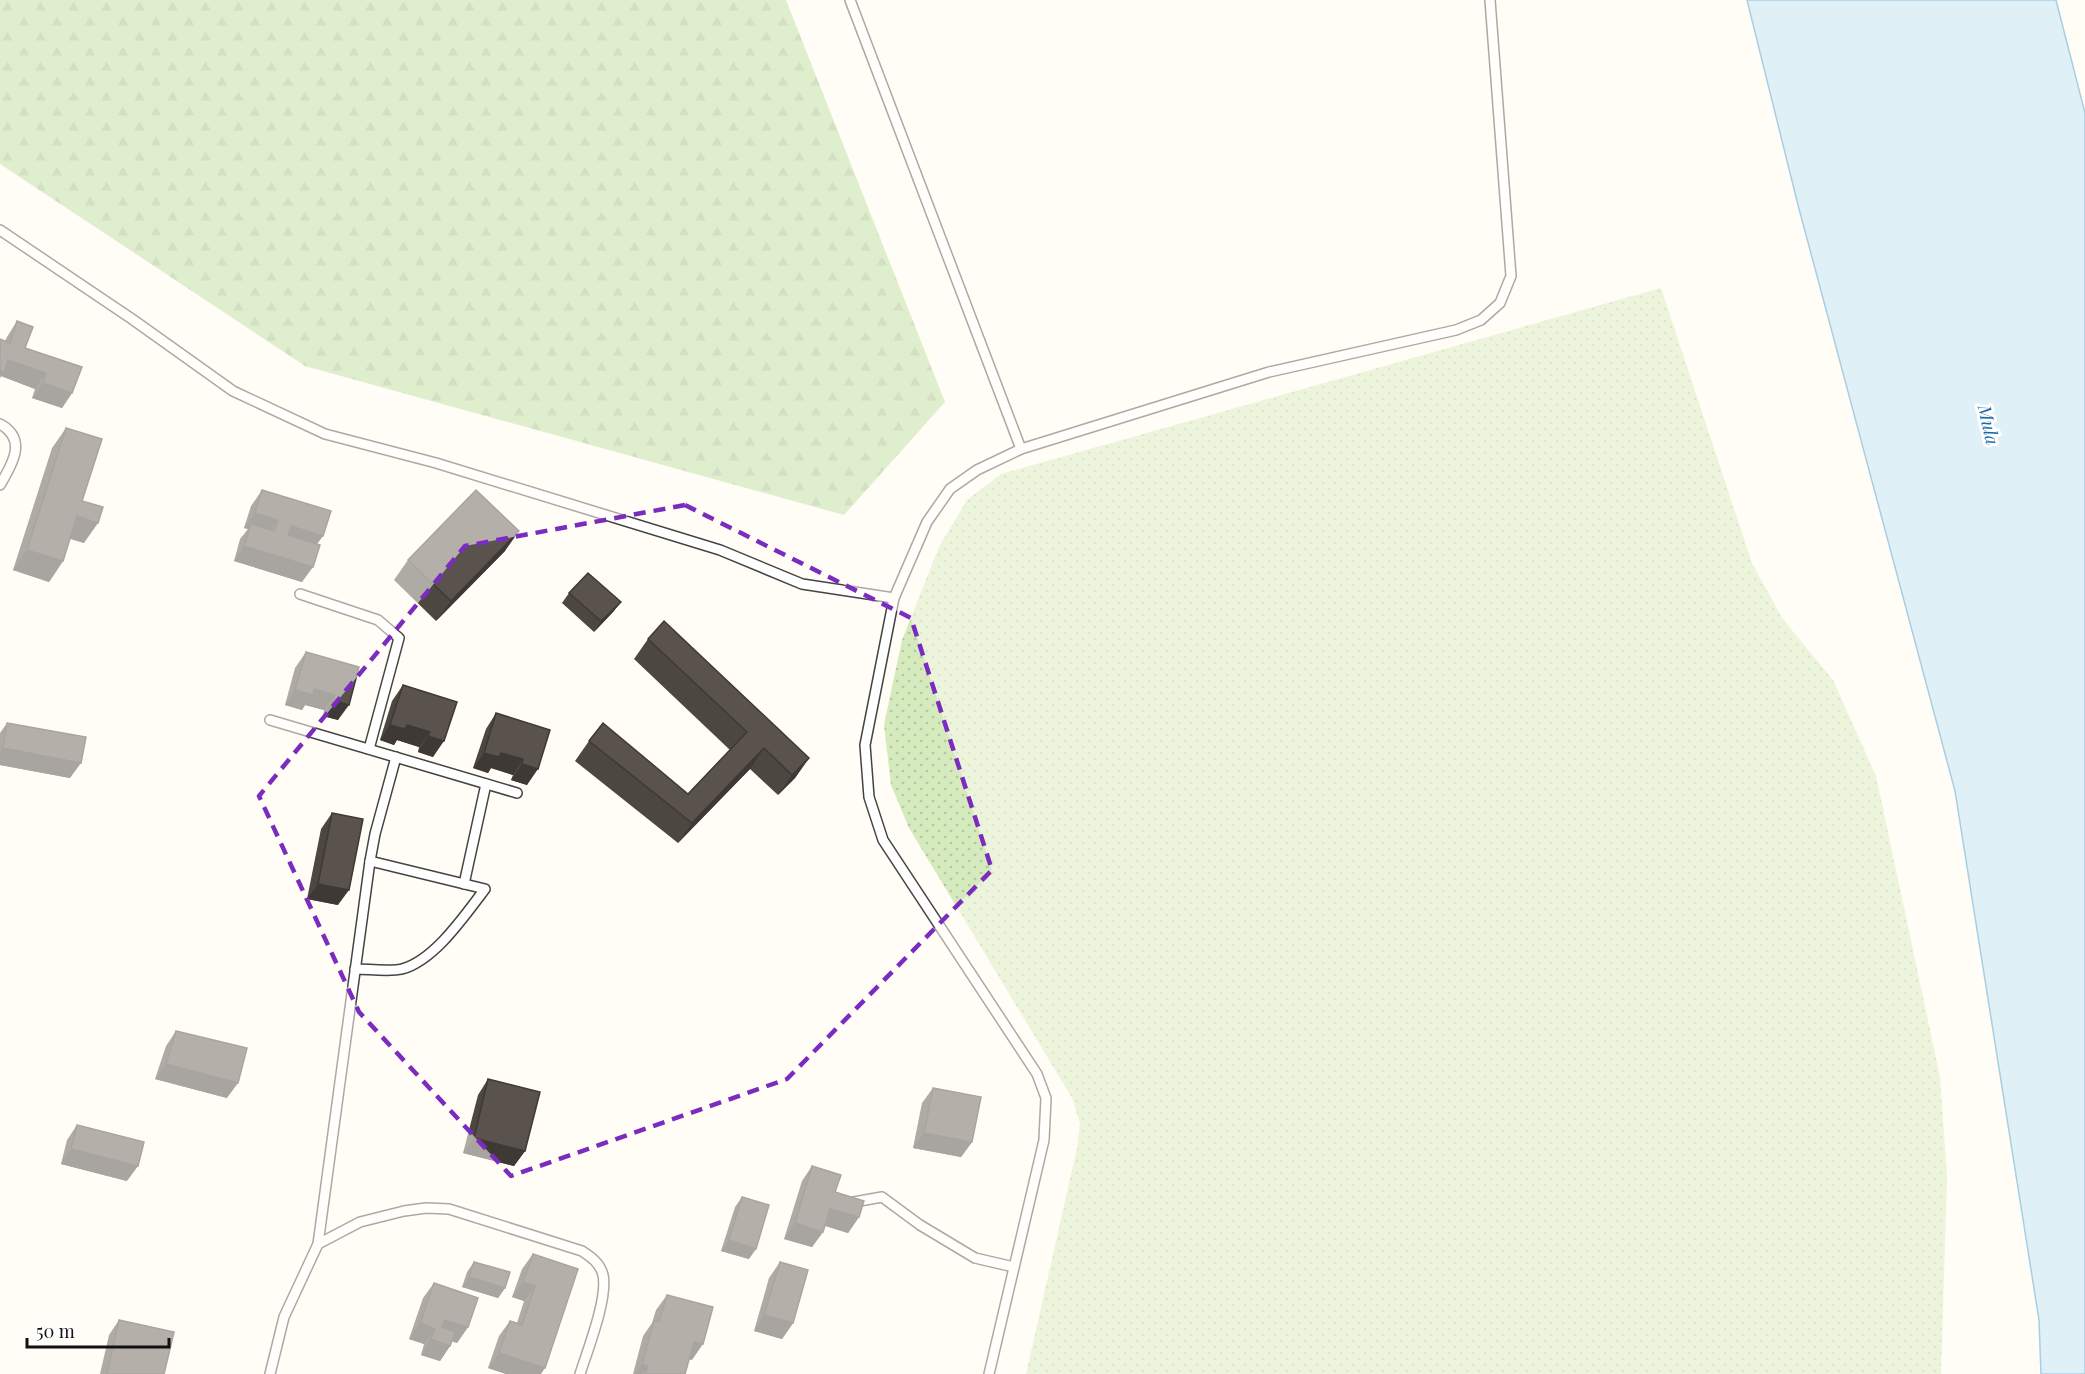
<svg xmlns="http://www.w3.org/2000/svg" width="2085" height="1374" viewBox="0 0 2085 1374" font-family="'Playfair Display',serif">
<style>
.grass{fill:url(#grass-dots)}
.forest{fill:url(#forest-firs)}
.water{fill:#b9e0f7;stroke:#3f96cf;stroke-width:1.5}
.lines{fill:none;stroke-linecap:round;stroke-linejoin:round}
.service-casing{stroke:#444;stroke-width:12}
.service{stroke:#fff;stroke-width:9}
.wall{fill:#4d4742}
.shaded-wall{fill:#3f3936}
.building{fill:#5a524d;stroke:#3f3936;stroke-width:1.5}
.marked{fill:none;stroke:#7b2cbf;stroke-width:4.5;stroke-dasharray:12 8;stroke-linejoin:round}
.labels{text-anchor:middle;stroke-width:6;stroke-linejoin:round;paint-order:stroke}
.water-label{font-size:18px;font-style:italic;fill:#1768a6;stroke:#fff}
</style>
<defs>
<pattern id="grass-dots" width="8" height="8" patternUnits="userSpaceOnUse" patternTransform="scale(1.5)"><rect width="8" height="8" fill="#d5ebbd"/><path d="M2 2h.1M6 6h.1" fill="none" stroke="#b6c8a1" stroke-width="1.8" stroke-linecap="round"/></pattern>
<pattern id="forest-firs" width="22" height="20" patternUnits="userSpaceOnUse" patternTransform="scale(1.5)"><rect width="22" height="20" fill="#b9dc9c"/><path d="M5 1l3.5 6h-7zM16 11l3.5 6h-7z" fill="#9ebc85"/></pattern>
</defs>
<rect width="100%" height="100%" fill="#fffdf5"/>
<path class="grass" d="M1661,288L1752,563L1782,618L1833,680L1876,776L1940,1077L1947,1176L1941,1374H1026L1077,1148L1080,1124L1072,1098L909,828L891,785L884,725L902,640L939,547L967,500L1001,474Z"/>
<path class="forest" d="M0,0H786L945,402L844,515L305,366L0,164Z"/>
<path class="water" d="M1747,0H2056L2085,113V1374H2041L2039,1320L1955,791L1798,205Z"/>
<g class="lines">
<defs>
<g id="service">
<path d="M850,0L1021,449"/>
<path d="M0,230L132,319L233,391L325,434L436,463L720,550L802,584L894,598"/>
<path d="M0,424C28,439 12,465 0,485"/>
<path d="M300,594L378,620L399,638L369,749"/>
<path d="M270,720L517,793"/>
<path d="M464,884L486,784"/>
<path d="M355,969C368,969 390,972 402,969C435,960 465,915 485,889L370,861"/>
<path d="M854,1202L882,1197L920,1225L975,1258L1014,1267"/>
<path d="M318,1244L370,861L375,834L396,757"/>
<path d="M270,1374L284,1317L318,1244L360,1222L404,1211L426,1208L449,1209L582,1251C591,1257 600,1263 603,1275C608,1298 588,1349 580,1374"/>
<path d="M989,1374L1044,1140L1046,1098L1037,1074L883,840L869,797L865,745L894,598L927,522L950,489L977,470L1021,449L1269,372L1456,330L1481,320L1500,303L1511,276L1490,0"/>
</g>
</defs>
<use href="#service" class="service-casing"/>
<use href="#service" class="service"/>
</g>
<g class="wall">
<path d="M17,321L25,348L72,393L62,408L32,398L35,389L1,376L0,378V339L5,341L7,337Z"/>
<path d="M66,428L82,501L84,543L70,539L63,561L49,582L13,570L52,448Z"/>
<path d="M262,490L317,544L302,582L234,561L240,539L248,529L244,528L251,506Z"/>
<path d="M505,551L436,621L394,580L408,560Z"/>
<path d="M569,593L621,602L613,612L594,632L562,603Z"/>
<path d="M648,639L809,758L795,778L778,795L750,769L678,843L575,761L589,741L688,794L730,750L634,659Z"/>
<path d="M306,652L359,667L338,720L323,716L324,710L305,705L302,710L285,705L295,668Z"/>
<path d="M403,685L457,702L433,757L418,752L419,747L397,740L394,745L380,740L392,701Z"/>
<path d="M496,713L550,730L527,785L511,780L513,775L491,768L488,773L473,768L486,729Z"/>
<path d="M7,723L70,778L0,765V733Z"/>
<path d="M332,813L338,905L307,899L321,829Z"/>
<path d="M176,1031L227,1098L155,1079L166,1046Z"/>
<path d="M488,1079L525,1151L514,1166L463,1153L478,1095Z"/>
<path d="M933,1088L972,1142L961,1157L913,1148L922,1103Z"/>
<path d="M77,1125L127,1181L61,1164L67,1140Z"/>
<path d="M812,1166L859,1217L848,1233L825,1226L823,1232L812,1247L784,1239L802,1181Z"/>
<path d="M742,1197L749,1259L721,1251L735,1207Z"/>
<path d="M533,1254L541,1374H506L488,1368L499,1336L510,1321L517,1323L524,1301L512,1297L522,1269Z"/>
<path d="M474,1262L505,1288L498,1298L462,1287L467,1272Z"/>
<path d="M780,1262L793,1323L782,1339L754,1331L769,1278Z"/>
<path d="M434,1283L468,1327L457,1343L452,1341L450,1346L440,1361L421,1355L424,1344L409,1339L423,1298Z"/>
<path d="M667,1295L692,1360L689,1359L685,1374H633L643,1336L652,1323L656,1310Z"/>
<path d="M119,1320L164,1374H100L109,1335Z"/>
</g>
<g class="shaded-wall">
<path d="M8,360L46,373L35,389L1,376L0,378V371Z"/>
<path d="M43,383L72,393L62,408L32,398Z"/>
<path d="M255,513L278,520L267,535L251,524L248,529L244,528Z"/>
<path d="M77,516L98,523L84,543L63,536Z"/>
<path d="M291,526L323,536L312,551L280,542Z"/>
<path d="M519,531L505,551L436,621L451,601Z"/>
<path d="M244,546L313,567L302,582L234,561Z"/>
<path d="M27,550L63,561L49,582L13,570Z"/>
<path d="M621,602L613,612L594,632L601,621Z"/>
<path d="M314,689L335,695L324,710L305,705L302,710L285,705L295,690Z"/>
<path d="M333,700L349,705L338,720L323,716Z"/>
<path d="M390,725H407L430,732L419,747L397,740L394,745L380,740Z"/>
<path d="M428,736L444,741L433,757L418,752Z"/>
<path d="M3,748L81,763L70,778L0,765V752Z"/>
<path d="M764,748L750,769L678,843L692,823Z"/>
<path d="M484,753H501L523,759L513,775L491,768L488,773L473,768Z"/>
<path d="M809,758L795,778L778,795L792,775Z"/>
<path d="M522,764L538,769L527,785L511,780Z"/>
<path d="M318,884L349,890L338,905L307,899Z"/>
<path d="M166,1064L238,1083L227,1098L155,1079Z"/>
<path d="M924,1133L972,1142L961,1157L913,1148Z"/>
<path d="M474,1138L525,1151L514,1166L463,1153Z"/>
<path d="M71,1149L138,1166L127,1181L61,1164Z"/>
<path d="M830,1209L859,1217L848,1233L820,1224Z"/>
<path d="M795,1223L823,1232L812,1247L784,1239Z"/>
<path d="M729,1240L756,1249L749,1259L721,1251Z"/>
<path d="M469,1277L505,1288L498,1298L462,1287Z"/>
<path d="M523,1282L535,1286L524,1301L512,1297Z"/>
<path d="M764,1315L793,1323L782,1339L754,1331Z"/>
<path d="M444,1320L468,1327L457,1343L434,1335Z"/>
<path d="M420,1323L435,1329L424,1344L409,1339Z"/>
<path d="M431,1339L450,1346L440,1361L421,1355Z"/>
<path d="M694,1342L703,1344L692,1360L683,1357Z"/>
<path d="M499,1353L545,1368L541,1374H506L488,1368Z"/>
<path d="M642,1364L648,1366L642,1374H635Z"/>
</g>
<g class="building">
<path d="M17,321L33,327L25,348L82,367L72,393L43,383L46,373L8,360L4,372L0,371V339L10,343Z"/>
<path d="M66,428L102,439L82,501L103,507L98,523L77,516L63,561L27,550Z"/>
<path d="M262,490L331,511L323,536L291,526L288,535L320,545L313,567L244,546L251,524L274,531L278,520L255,513Z"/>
<path d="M476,490L519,531L451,601L408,560Z"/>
<path d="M588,573L621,602L601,621L569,593Z"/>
<path d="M664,621L809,758L792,775L764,748L692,823L589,741L603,723L688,794L747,732L648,639Z"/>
<path d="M306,652L359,667L349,705L333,700L335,695L314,689L313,695L295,690Z"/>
<path d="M403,685L457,702L444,741L428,736L430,732L407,725L405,729L390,725Z"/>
<path d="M496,713L550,730L538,769L522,764L523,759L501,753L499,757L484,753Z"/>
<path d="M7,723L86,737L81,763L3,748Z"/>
<path d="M332,813L363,819L349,890L318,884Z"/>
<path d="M176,1031L247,1048L238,1083L166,1064Z"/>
<path d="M488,1079L540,1092L525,1151L474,1138Z"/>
<path d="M933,1088L981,1097L972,1142L924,1133Z"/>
<path d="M77,1125L144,1142L138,1166L71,1149Z"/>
<path d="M812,1166L841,1175L835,1192L864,1201L859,1217L830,1209L823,1232L795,1223Z"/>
<path d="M742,1197L769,1205L756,1249L729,1240Z"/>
<path d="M533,1254L578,1269L545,1368L499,1353L510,1321L522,1325L535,1286L523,1282Z"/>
<path d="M474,1262L510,1272L505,1288L469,1277Z"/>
<path d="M780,1262L808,1270L793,1323L764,1315Z"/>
<path d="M434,1283L478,1298L468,1327L444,1320L442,1327L455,1332L450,1346L431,1339L435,1329L420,1323Z"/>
<path d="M667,1295L713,1307L703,1344L694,1342L685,1374H645L648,1366L642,1364L654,1321L659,1322Z"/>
<path d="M119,1320L174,1332L164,1374H107Z"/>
</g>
<path d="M0 0H2085V1374H0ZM685,505L911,618L992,870L787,1079L511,1176L359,1012L259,796L465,546Z" fill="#fffdf5" fill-opacity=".55" fill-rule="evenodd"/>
<path class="marked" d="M685,505L911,618L992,870L787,1079L511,1176L359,1012L259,796L465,546Z"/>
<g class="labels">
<g class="water-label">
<text transform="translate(1988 425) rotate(77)" y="6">Mula</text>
</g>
</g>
<path d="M27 1338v9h142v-9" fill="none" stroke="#111111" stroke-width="3"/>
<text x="36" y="1338" font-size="18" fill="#111111" stroke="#ffffff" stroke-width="4.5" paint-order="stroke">50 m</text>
</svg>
